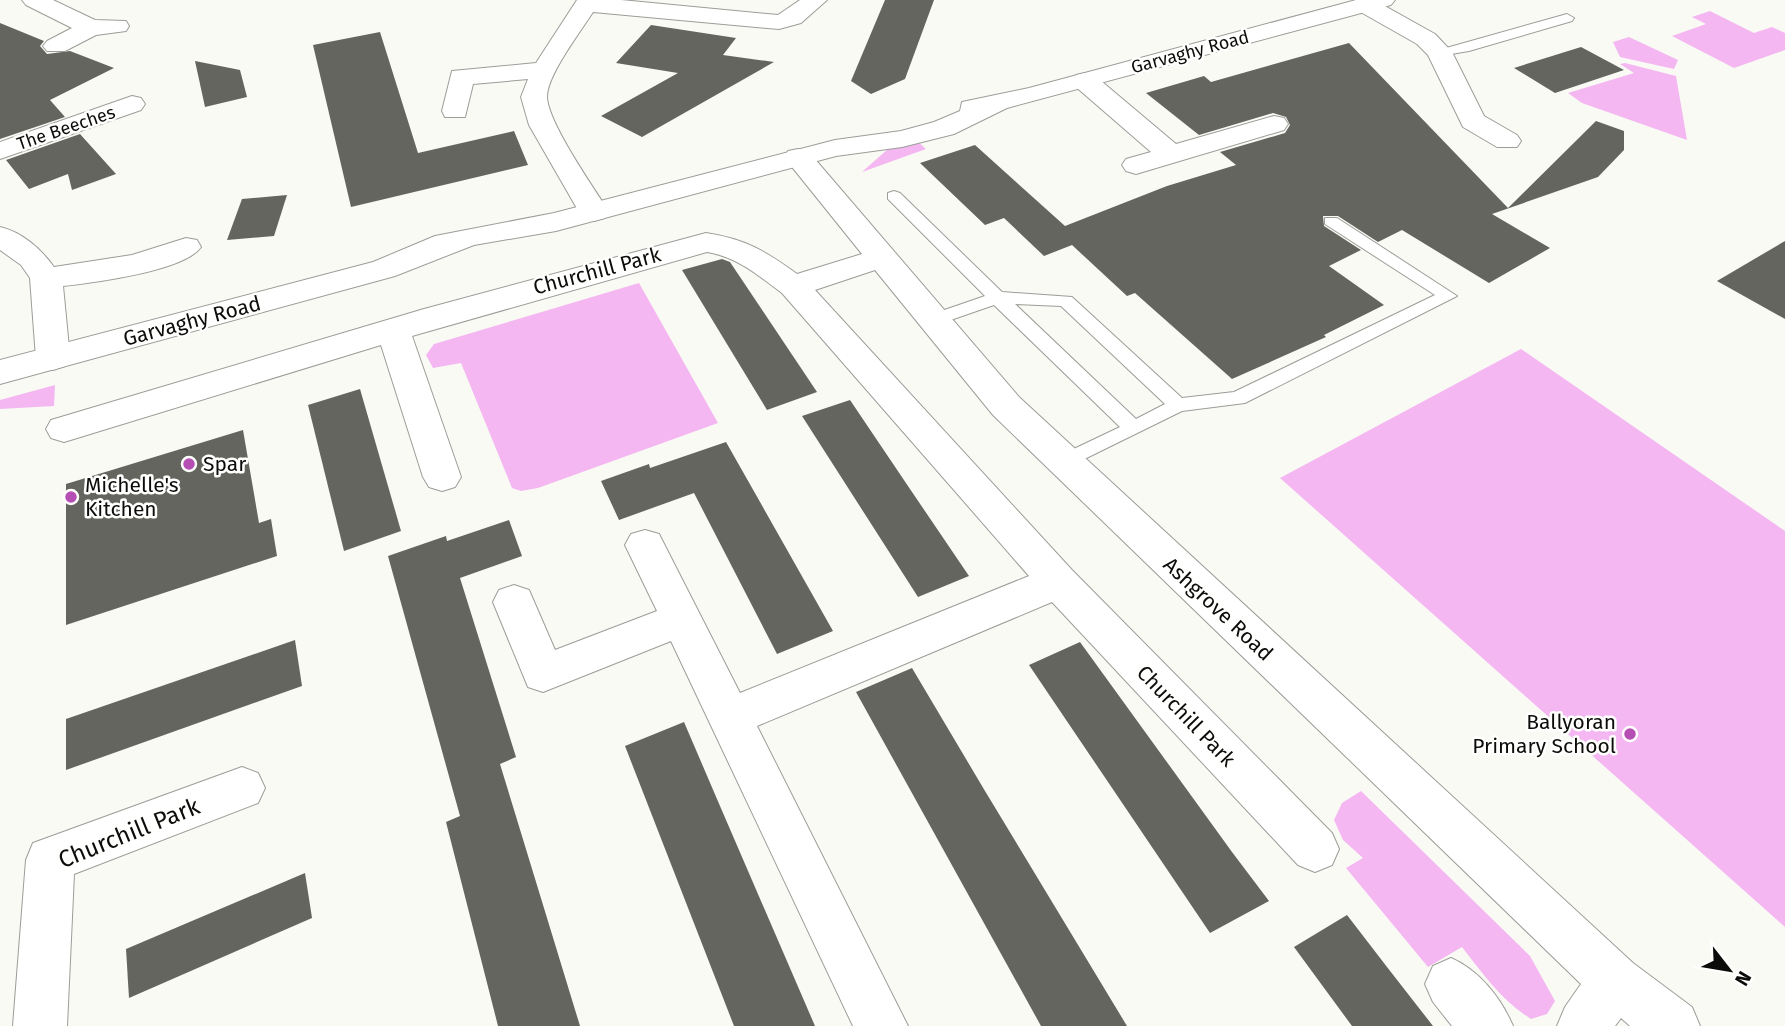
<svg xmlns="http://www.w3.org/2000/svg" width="1785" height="1026" viewBox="0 0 1785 1026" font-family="'Fira Sans',sans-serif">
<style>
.green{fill:#f4b7f2}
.building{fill:#64655f}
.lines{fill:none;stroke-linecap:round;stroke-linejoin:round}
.lane-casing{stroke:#9c9d98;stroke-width:2}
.street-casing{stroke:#9c9d98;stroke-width:2}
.secondary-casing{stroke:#9c9d98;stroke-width:2}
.lane{fill:#fff;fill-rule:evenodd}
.street{fill:#fff;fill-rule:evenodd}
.secondary{fill:#fff;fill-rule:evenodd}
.poi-dot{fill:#b54fb4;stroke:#fffffe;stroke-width:2.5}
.labels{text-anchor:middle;stroke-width:5;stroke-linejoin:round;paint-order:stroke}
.far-street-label{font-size:18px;fill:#0c0d0b;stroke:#fffffe}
.street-label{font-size:21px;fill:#0c0d0b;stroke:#fffffe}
.poi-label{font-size:21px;fill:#0c0d0b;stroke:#fffffe;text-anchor:start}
.near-street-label{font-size:24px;fill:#0c0d0b;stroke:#fffffe}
</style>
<rect width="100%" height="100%" fill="#f9faf4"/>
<g class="green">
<path d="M1710,11L1754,33L1772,27L1785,33V50L1734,68L1672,36L1706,24L1692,17Z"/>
<path d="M1629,37L1678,60L1674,69L1620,57L1613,42Z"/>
<path d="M1625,63L1676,76L1687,140L1582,103L1568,93L1634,73L1620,64Z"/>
<path d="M917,141L926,149L862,172L888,149Z"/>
<path d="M639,283L718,423L538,488L521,491L512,488L461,363L433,368L426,355L434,344Z"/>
<path d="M1521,349L1785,531V927L1280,478Z"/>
<path d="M55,385L54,406L0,409V400Z"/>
<path d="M1361,791L1530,956L1555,1001L1547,1014L1531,1019C1501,1000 1483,974 1462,947L1428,967L1346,868L1363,858L1343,840L1334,820L1342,803Z"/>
</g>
<g class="building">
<path d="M885,0H934L905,79L871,94L851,81Z"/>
<path d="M0,23L44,41L40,46L47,54L70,51L114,68L50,100L65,117L0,139Z"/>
<path d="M651,25L736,38L723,55L774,62L642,137L601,116L678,73L616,63Z"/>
<path d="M380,32L418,153L514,131L528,165L351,207L313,45Z"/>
<path d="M1349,43L1508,208L1596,121L1624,131V150L1598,177L1492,214L1550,248L1489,283L1402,230L1378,242L1338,216H1323L1324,226L1361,250L1329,266L1384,305L1324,335L1326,337L1232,379L1135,293L1127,296L1072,245L1044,256L1004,218L985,225L920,163L975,145L1065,226L1167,186L1236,165L1220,152L1285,133L1290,125L1286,117L1273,113L1199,135L1146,93L1204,76L1211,82Z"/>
<path d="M1581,47L1624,70L1555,93L1514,68Z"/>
<path d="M195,61L240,70L247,97L205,107Z"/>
<path d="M80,134L116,174L72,190L68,174L29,189L6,160Z"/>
<path d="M287,195L274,236L227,240L242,199Z"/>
<path d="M1785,241V319L1717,281Z"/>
<path d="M722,259L730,262L817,392L767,410L682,270Z"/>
<path d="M360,389L401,531L344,551L308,405Z"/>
<path d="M850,400L910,489L969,576L918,597L802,416Z"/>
<path d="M243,430L259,523L271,519L277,556L66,625V484Z"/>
<path d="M726,442L833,631L777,654L694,493L619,520L601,481L649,464L650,468Z"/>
<path d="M509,520L522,556L460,578L516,757L500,764L580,1026H498L446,822L460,816L388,556L446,536L447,541Z"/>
<path d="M295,640L302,686L66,770V719Z"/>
<path d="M1080,642L1232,852L1269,901L1210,933L1029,665Z"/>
<path d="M912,668L985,791L1127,1026H1041L856,692Z"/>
<path d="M684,722L720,806L815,1026H734L625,746Z"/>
<path d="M305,873L312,918L129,998L126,949Z"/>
<path d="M1347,915L1387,967L1433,1026H1352L1294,947Z"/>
</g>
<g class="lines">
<defs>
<g id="lane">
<path d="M1567,14L1574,18L1572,21L1469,51L1439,56L1432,52Z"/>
<path d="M894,191L900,193L1002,292L1072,297L1182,398L1234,392L1435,295L1325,224V218H1337L1457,296L1245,403L1182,411L1064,469L1057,467L1054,462L1057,457L1120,427L994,305L939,324H927L924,320L927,316L985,296L888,199V193ZM1015,304L1061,306L1165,404L1136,419Z"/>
</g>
<g id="street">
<path d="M22,0H53L95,20L126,21L129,26L126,31L96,35L65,51H47L43,46L47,41L72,28L26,5Z"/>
<path d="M577,0H621L778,15L800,0H827L801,23L779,29L593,12C581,31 547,75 547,97C548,123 594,188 609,212L605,218L594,221L583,218L579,212L529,125L521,97L528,79L473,84L465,117H445L442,111L452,71L536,63Z"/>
<path d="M1356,0H1374L1435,34L1452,52L1484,116L1517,135L1521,141L1517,147H1497L1463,127L1428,55L1417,44L1357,10L1353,5Z"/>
<path d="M1085,73L1094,75L1176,144L1274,116L1284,118L1288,124L1284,130L1146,171L1136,174L1126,171L1122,165L1126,159L1151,152L1076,87L1072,81L1076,75Z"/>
<path d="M132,96L141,98L145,104L141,110L0,159V142Z"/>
<path d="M798,149L808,151L1019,397L1633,963L1692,1007L1700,1026H1630L1621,1018L1615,1026H1557L1565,1007L1581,984L993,415L875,270L815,290L1072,570L1332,833L1339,849L1332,865L1315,872L1298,865L1052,602L757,726L908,1026H853L671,641L543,692L528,687L493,602L499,590L514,585L529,590L555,650L657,611L625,545L631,534L645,530L659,534L740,693L1029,576L782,293C758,275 737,257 707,252L412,336L461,477L455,487L442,491L429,487L423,477L381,345L64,442L51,438L46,429L51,420L424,309L706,233C746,239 765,251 797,274L862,254L784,157L788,151Z"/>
<path d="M0,227C22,232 41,249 54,267L132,255L186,238L197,240L201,247C185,271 92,283 63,286L70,358L65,366L53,370L41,366L36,358L30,278L21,265L0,250Z"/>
<path d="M242,767L258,773L265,788L258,803L74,874L67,1026H13L26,860L33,843Z"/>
<path d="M1451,958C1479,970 1501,998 1513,1026H1452L1433,1002L1425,984L1433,966Z"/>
</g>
<path id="secondary" d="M1356,0H1395L1391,5L1007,108L954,134L902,147L836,156L556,231L474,245L395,276L0,384V360L373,262L435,236L554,213L835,140L901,131L934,122L960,111L962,102L1029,88Z"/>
</defs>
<use href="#lane" class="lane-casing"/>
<use href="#street" class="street-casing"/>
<use href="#secondary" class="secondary-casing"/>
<use href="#lane" class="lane"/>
<use href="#street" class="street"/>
<use href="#secondary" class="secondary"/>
</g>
<g class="poi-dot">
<circle cx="189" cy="464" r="7"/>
<circle cx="71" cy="497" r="7"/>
<circle cx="1630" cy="734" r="7"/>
</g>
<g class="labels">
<g class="far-street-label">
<text transform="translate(1190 52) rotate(-15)" y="6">Garvaghy Road</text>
<text transform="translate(66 128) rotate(-19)" y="6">The Beeches</text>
</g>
<g class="street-label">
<text transform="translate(597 271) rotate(-15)" y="7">Churchill Park</text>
<text transform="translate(192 321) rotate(-15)" y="7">Garvaghy Road</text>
<text transform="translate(1218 609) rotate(43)" y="7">Ashgrove Road</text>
<text transform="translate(1186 716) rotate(46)" y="7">Churchill Park</text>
</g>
<g class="poi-label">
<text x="203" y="471">Spar</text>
<text x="85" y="492">Michelle's<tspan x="85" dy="24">Kitchen</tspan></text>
<text x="1616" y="729" text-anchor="end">Ballyoran<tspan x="1616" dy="24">Primary School</tspan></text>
</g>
<g class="near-street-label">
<text transform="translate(129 833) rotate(-22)" y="8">Churchill Park</text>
</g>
</g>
<g transform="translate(1729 970) rotate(121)" stroke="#fffffe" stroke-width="5" paint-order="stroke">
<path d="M0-5L12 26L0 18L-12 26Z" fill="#0c0d0b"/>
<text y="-10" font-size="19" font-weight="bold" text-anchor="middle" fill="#0c0d0b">N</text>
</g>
</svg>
